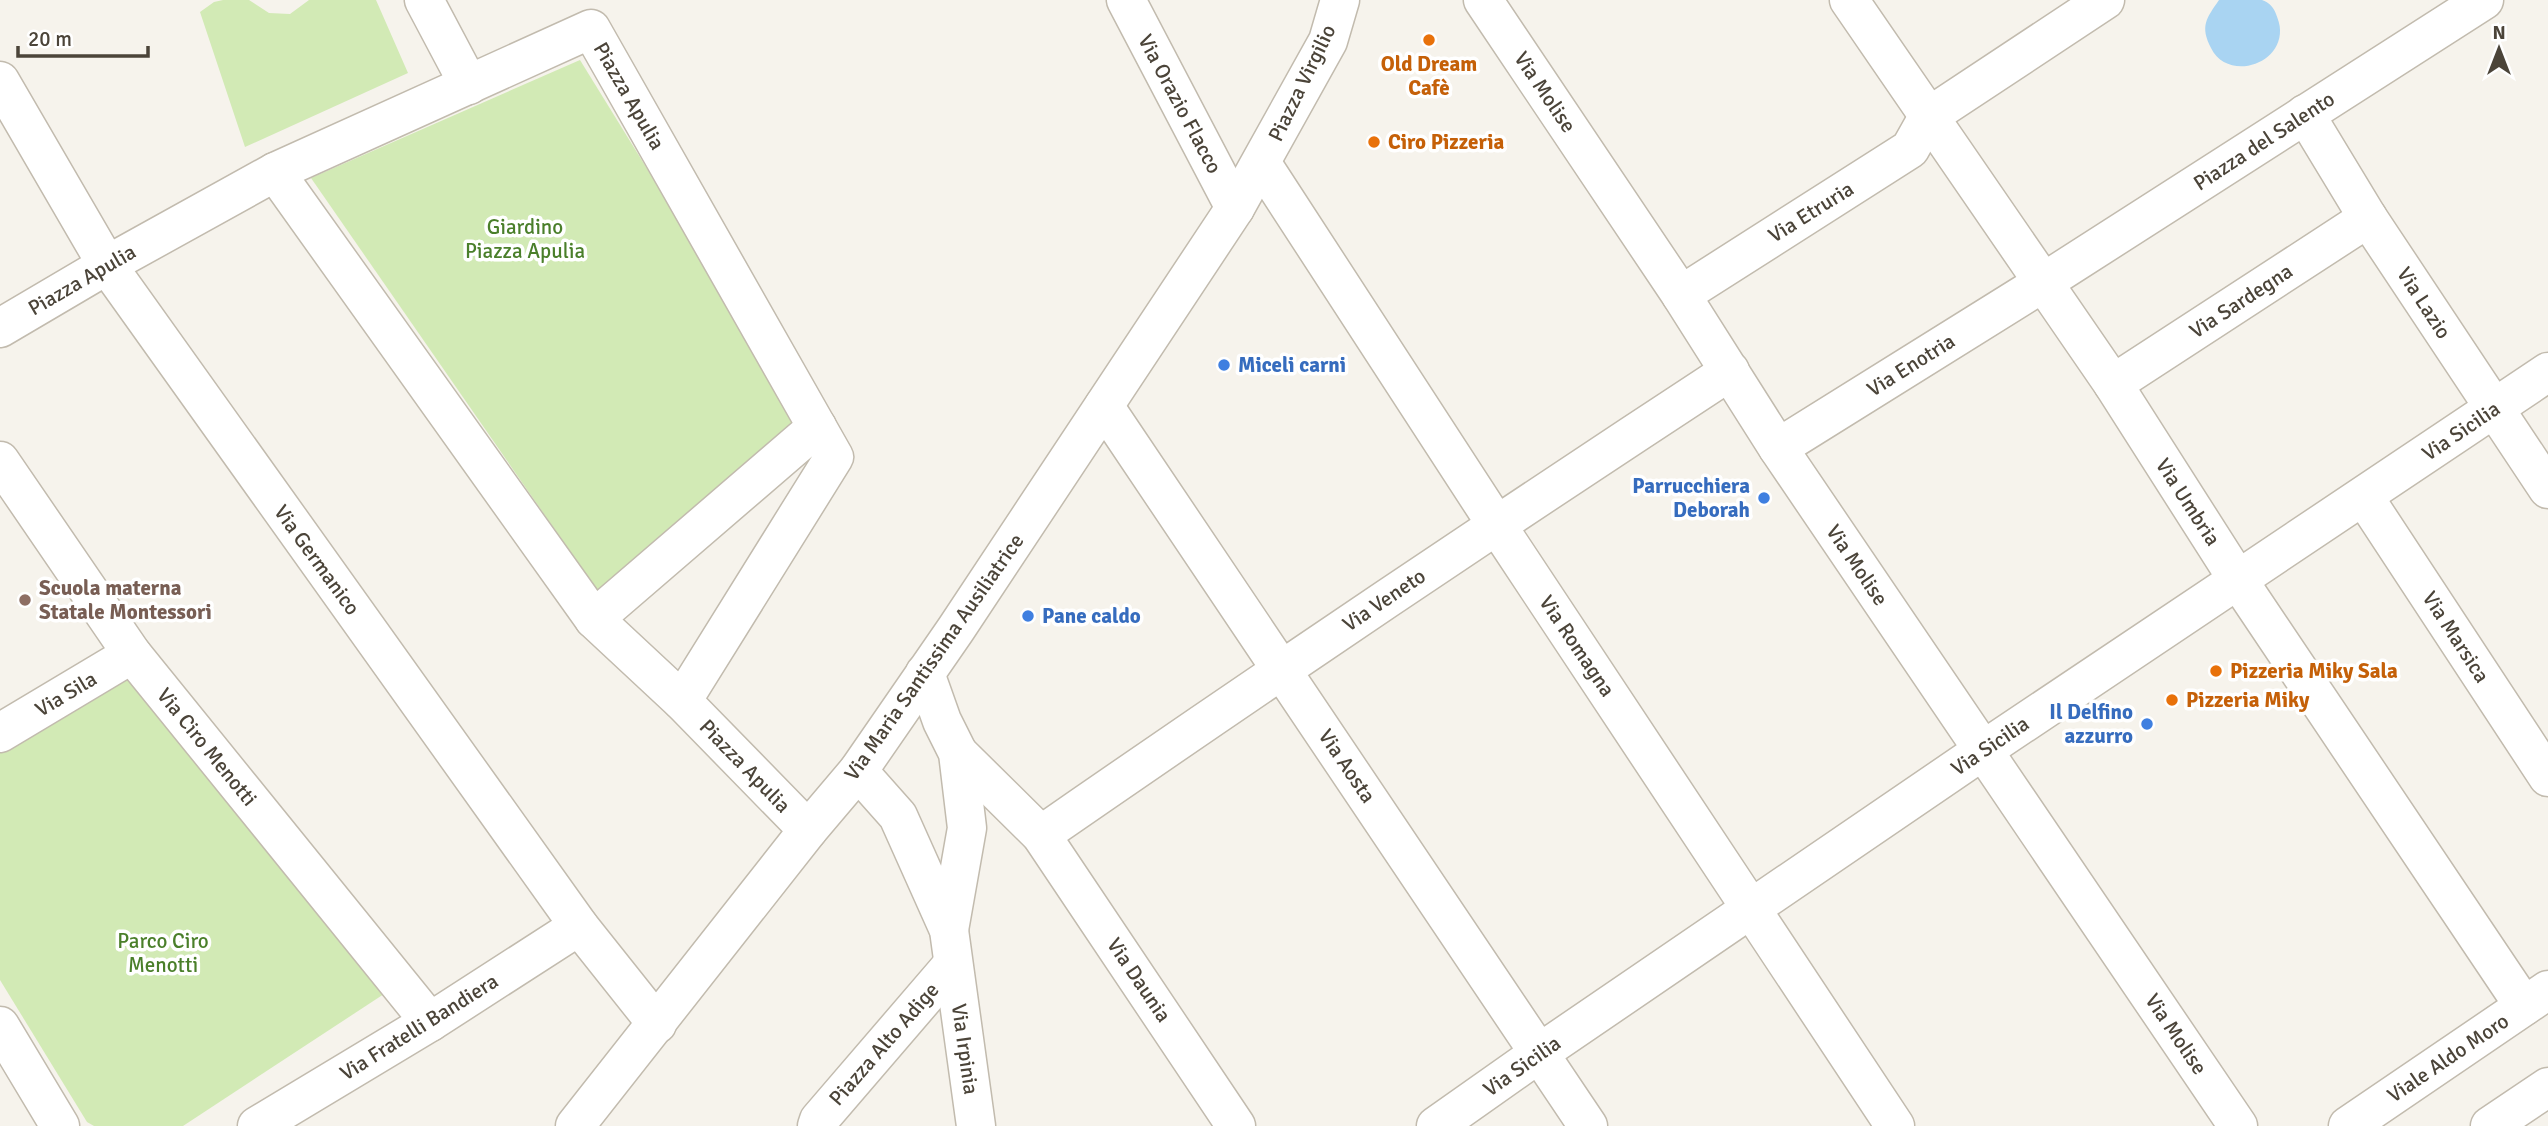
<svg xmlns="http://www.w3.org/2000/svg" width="2548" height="1126" viewBox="0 0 2548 1126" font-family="Signika,sans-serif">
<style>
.green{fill:#d2eab5}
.water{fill:#a9d4f2}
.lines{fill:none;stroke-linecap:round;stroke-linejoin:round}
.minor-casing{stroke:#c2bbae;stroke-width:41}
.minor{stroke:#fff;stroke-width:38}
.food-dot{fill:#e8710a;stroke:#fff;stroke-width:2.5}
.shop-dot{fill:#3f7fe0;stroke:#fff;stroke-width:2.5}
.education-dot{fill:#8d6e63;stroke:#fff;stroke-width:2.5}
.labels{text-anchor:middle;stroke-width:7;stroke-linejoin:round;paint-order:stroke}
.food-label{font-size:21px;font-weight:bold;fill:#c56008;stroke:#fff;text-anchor:start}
.street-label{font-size:21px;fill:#4b4439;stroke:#fff}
.park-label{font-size:21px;fill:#4a7f2a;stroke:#fff}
.shop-label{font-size:21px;font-weight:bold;fill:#366cbe;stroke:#fff;text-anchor:start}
.education-label{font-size:21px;font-weight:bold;fill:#785e54;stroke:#fff;text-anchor:start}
</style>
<rect width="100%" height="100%" fill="#f6f3ec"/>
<g class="green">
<path d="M223,0H249L269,13L290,14L309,0H376L408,73L245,147L200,12L214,2Z"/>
<path d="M580,60L804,423L598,592L311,178Z"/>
<path d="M139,673L384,994L183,1126H94L87,1122L0,980V753Z"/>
</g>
<path class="water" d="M2219,0C2232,0 2249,0 2262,0C2269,2 2274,8 2276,14C2278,19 2280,25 2280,30C2281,66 2227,81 2211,48C2200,26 2206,19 2219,0Z"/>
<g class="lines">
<defs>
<g id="minor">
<path d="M424,0L469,85"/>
<path d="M1126,0L1235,208"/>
<path d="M1483,0L1681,295L1778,448L2238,1126"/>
<path d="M1849,0L2113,384L2238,580L2524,1006"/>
<path d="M0,81L107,265L579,926L657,1024"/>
<path d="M2305,114L2368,218L2548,489"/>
<path d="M1262,164L1496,524L1895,1126"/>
<path d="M275,172L594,619L682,701L808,830"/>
<path d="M1681,295L1910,149L1928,117L2105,0"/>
<path d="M0,328L107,265L275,172L591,29L834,457L682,701"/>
<path d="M2113,384L2368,218"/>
<path d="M1104,406L1588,1126"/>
<path d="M1778,448L2044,282L2484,0"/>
<path d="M0,461L132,654L430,1022"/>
<path d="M2364,497L2548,777"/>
<path d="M594,619L817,427"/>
<path d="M925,673L942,721L958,753L967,828L949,930"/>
<path d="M0,733L132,654"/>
<path d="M958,753L1041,835L1236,1126"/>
<path d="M858,771L898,816L949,930L976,1126"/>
<path d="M1041,835C1269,677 1498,523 1730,371"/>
<path d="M0,1026L60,1126"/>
<path d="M257,1126L430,1022L579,926"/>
<path d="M575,1126L808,830L858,771L956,629L1235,208L1328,41L1340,0"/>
<path d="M817,1126L819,1120L953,964"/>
<path d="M1436,1126L1538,1054L1982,751L2548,372"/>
<path d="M2348,1126L2548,990"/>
<path d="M2490,1126L2548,1087"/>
</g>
</defs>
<use href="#minor" class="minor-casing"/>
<use href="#minor" class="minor"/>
</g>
<g class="food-dot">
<circle cx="1429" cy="40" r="7"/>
<circle cx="1374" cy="142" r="7"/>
<circle cx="2216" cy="671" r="7"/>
<circle cx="2172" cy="700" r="7"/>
</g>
<g class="shop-dot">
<circle cx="1224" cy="365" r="7"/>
<circle cx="1764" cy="498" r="7"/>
<circle cx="1028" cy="616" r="7"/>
<circle cx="2147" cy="724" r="7"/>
</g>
<circle class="education-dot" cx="25" cy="600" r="7"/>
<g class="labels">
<g class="food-label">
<text x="1429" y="71" text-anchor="middle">Old Dream<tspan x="1429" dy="24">Cafè</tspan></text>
<text x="1388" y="149">Ciro Pizzeria</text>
<text x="2230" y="678">Pizzeria Miky Sala</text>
<text x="2186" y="707">Pizzeria Miky</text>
</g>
<g class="street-label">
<text transform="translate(1302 83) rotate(-64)" y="7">Piazza Virgilio</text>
<text transform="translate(1545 92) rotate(56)" y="7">Via Molise</text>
<text transform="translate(629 96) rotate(60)" y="7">Piazza Apulia</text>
<text transform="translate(1180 104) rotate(62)" y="7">Via Orazio Flacco</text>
<text transform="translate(2264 141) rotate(-33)" y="7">Piazza del Salento</text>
<text transform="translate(1811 212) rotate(-32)" y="7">Via Etruria</text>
<text transform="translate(82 280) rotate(-30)" y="7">Piazza Apulia</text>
<text transform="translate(2241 301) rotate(-33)" y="7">Via Sardegna</text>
<text transform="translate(2424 303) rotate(57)" y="7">Via Lazio</text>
<text transform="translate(1911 365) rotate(-32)" y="7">Via Enotria</text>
<text transform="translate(2461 431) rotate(-34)" y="7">Via Sicilia</text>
<text transform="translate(2188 502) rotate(57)" y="7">Via Umbria</text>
<text transform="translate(317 560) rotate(54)" y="7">Via Germanico</text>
<text transform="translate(1857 565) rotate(56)" y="7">Via Molise</text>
<text transform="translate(1384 600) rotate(-34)" y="7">Via Veneto</text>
<text transform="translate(2456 637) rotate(57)" y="7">Via Marsica</text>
<text transform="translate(1577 646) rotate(56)" y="7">Via Romagna</text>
<text transform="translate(934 657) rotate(-55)" y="7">Via Maria Santissima Ausiliatrice</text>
<text transform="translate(66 694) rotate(-31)" y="7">Via Sila</text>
<text transform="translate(1990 746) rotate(-34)" y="7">Via Sicilia</text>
<text transform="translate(207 747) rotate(51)" y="7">Via Ciro Menotti</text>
<text transform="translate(745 766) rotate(46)" y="7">Piazza Apulia</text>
<text transform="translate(1347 766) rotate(56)" y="7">Via Aosta</text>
<text transform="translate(1139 980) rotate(56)" y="7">Via Daunia</text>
<text transform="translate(419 1027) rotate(-32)" y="7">Via Fratelli Bandiera</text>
<text transform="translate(2176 1034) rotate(56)" y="7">Via Molise</text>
<text transform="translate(884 1044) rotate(-49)" y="7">Piazza Alto Adige</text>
<text transform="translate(965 1049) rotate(82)" y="7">Via Irpinia</text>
<text transform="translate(2448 1058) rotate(-34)" y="7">Viale Aldo Moro</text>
<text transform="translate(1522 1066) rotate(-35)" y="7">Via Sicilia</text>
</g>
<g class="park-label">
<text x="525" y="234">Giardino<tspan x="525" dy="24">Piazza Apulia</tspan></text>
<text x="163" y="948">Parco Ciro<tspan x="163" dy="24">Menotti</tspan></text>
</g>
<g class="shop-label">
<text x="1238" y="372">Miceli carni</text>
<text x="1750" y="493" text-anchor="end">Parrucchiera<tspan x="1750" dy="24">Deborah</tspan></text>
<text x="1042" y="623">Pane caldo</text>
<text x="2133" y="719" text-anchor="end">Il Delfino<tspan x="2133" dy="24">azzurro</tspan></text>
</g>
<g class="education-label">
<text x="39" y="595">Scuola materna<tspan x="39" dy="24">Statale Montessori</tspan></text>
</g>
</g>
<g transform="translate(2499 49)" stroke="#ffffff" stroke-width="5" paint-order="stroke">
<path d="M0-5L12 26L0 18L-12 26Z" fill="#4b4439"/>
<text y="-10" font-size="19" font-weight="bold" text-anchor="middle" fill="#4b4439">N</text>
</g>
<path d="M18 46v10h130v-10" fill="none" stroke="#4b4439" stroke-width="3.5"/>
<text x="28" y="46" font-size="21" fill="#4b4439" stroke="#ffffff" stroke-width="5" paint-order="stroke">20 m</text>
</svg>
